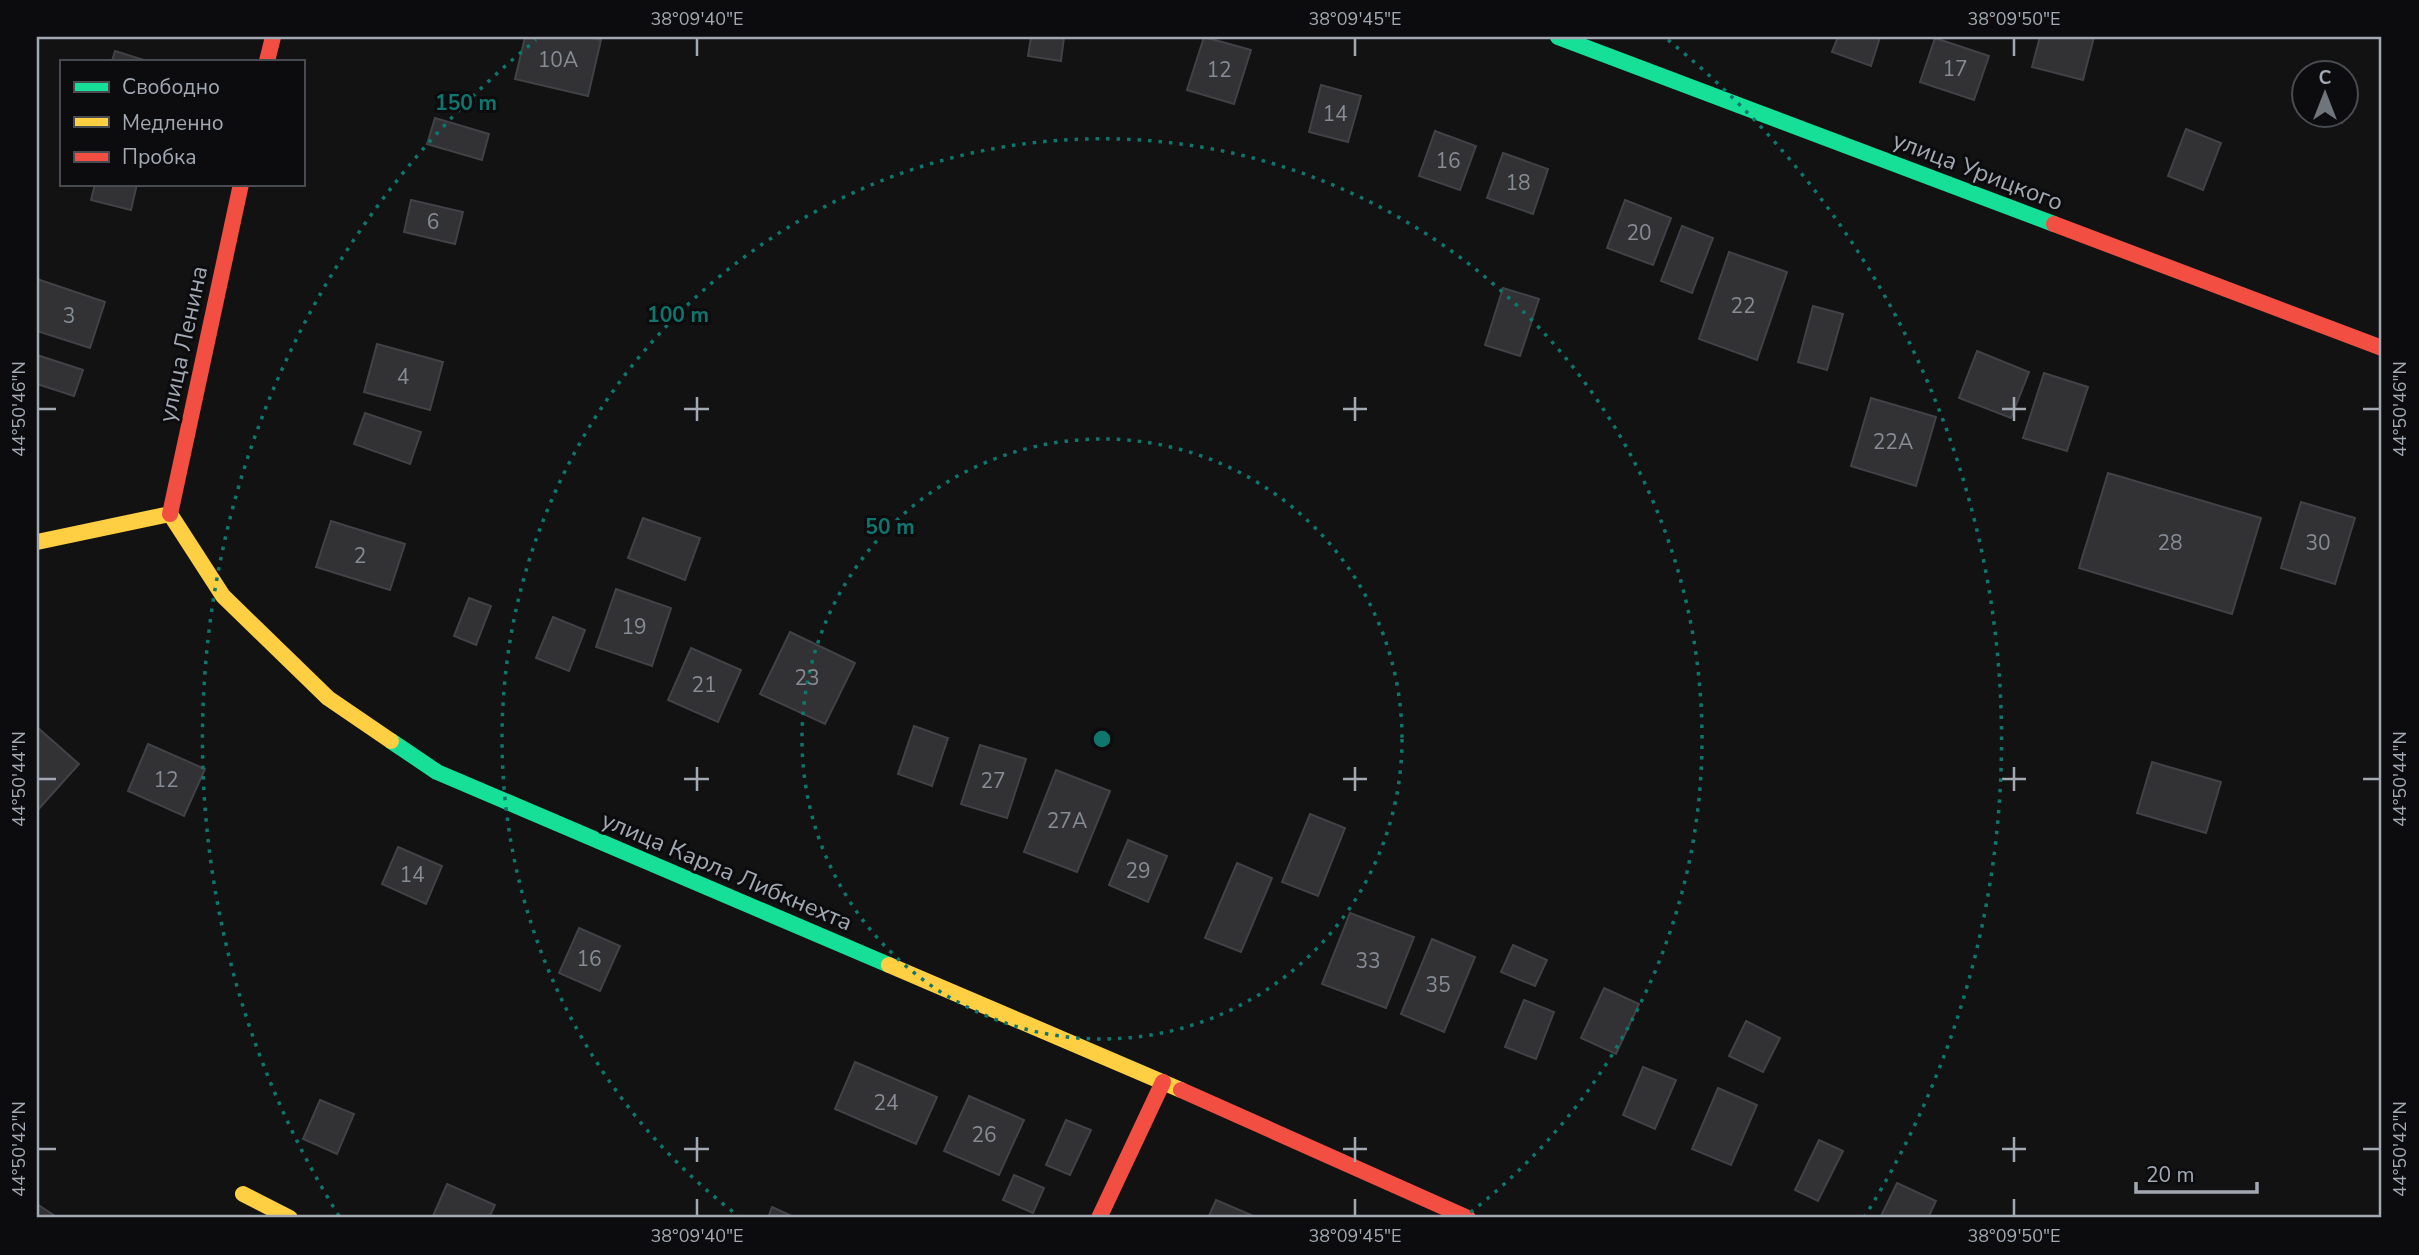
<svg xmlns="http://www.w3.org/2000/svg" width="2419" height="1255" viewBox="0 0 2419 1255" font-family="'Nunito Sans',sans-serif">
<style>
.building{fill:#323235;stroke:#404246;stroke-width:2}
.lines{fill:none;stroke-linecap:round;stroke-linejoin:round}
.fast{stroke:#16e098;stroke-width:16}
.slow{stroke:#ffcf43;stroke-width:16}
.jam{stroke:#f24e42;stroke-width:16}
.ticks{fill:none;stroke:#a2a9b3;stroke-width:2.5}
.ring{fill:none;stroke:#0f766e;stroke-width:3.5;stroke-dasharray:3.5 7}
.labels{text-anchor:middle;stroke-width:6;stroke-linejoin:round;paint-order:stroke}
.number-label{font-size:21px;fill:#868b94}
.street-label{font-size:24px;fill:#a2a9b3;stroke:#0c0c0e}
.centre{fill:#0f766e;stroke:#0c0c0e;stroke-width:3.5}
.ring-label{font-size:21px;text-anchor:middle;font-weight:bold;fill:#0f766e;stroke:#0c0c0e;stroke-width:6;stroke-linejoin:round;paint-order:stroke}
.neatline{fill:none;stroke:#a2a9b3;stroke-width:2.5}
.ticks-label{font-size:18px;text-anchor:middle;fill:#a2a9b3}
</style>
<rect width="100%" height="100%" fill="#121212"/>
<g class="building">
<path d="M525,37H586L601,40L588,96L515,79Z"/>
<path d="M1031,37H1064L1061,61L1028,56Z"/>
<path d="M1204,37L1251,50L1234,104L1187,90Z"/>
<path d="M1838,37H1880L1871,66L1832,52Z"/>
<path d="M2040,37H2094L2083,80L2032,67Z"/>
<path d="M1935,38L1989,56L1974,100L1920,82Z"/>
<path d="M115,51L147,61H112Z"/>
<path d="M1321,85L1361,96L1348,142L1309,132Z"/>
<path d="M2346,93L2354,97L2342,123L2326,116H2346Z"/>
<path d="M435,118L489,134L482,160L427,144Z"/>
<path d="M2186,129L2221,143L2203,190L2168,176Z"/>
<path d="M1435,131L1476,146L1460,190L1419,176Z"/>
<path d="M1503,153L1548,169L1533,214L1487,198Z"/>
<path d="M95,184H137L131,210L91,200Z"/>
<path d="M411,200L463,212L455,244L404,232Z"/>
<path d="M1625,200L1671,218L1653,265L1607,248Z"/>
<path d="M1682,226L1713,238L1692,293L1661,281Z"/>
<path d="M1729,252L1787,272L1757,360L1699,339Z"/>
<path d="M37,279L105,302L90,348L37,331Z"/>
<path d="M1503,288L1539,299L1520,356L1485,345Z"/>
<path d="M1813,306L1843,314L1827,370L1798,362Z"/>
<path d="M377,344L443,362L430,410L364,392Z"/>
<path d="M1977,351L2029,372L2011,418L1959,398Z"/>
<path d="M37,355L83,370L74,396L37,384Z"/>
<path d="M2044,373L2088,387L2067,451L2023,438Z"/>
<path d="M1871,398L1936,417L1916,486L1851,466Z"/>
<path d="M365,413L421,432L410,464L354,444Z"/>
<path d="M2108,473L2261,518L2232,614L2079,568Z"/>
<path d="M2301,502L2355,518L2335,584L2281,568Z"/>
<path d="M643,518L700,538L685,580L628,558Z"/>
<path d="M331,521L405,544L390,590L316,567Z"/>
<path d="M616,589L671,608L652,666L596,647Z"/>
<path d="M469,598L491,606L476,645L454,636Z"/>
<path d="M553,617L585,630L569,671L536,658Z"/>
<path d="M790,632L855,663L825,724L760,694Z"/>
<path d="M691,648L741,670L718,722L668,700Z"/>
<path d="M914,726L948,738L932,786L898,774Z"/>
<path d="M37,727L79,764L37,811Z"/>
<path d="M148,744L205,769L184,816L128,791Z"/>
<path d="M980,745L1026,759L1007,818L961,804Z"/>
<path d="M2152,762L2221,782L2206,833L2137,813Z"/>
<path d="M1056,770L1110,791L1077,872L1024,852Z"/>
<path d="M1310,814L1345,828L1318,896L1282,882Z"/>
<path d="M1128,840L1167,856L1148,902L1109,885Z"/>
<path d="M398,847L442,866L426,904L382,884Z"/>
<path d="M1237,863L1272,878L1241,952L1205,938Z"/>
<path d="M1350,913L1414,937L1386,1008L1322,984Z"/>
<path d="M579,928L620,946L600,991L559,973Z"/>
<path d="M1432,939L1475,957L1444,1032L1401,1014Z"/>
<path d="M1513,945L1547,960L1535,986L1501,972Z"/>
<path d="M1604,988L1639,1004L1616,1054L1581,1038Z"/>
<path d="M1524,1000L1554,1012L1536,1059L1505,1047Z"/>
<path d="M1746,1021L1780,1038L1763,1072L1729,1056Z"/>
<path d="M855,1062L937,1097L916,1144L835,1109Z"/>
<path d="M1643,1067L1676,1080L1655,1129L1623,1115Z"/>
<path d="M1718,1088L1757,1105L1731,1165L1692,1149Z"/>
<path d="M969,1096L1024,1120L999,1175L944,1151Z"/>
<path d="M320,1100L354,1114L337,1154L303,1139Z"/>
<path d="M1066,1120L1091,1130L1070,1175L1046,1165Z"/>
<path d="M1819,1140L1843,1151L1818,1201L1795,1190Z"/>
<path d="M1014,1175L1044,1188L1033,1213L1003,1200Z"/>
<path d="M1897,1183L1936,1201L1928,1218H1880Z"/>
<path d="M447,1184L495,1205L489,1218H432Z"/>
<path d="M1216,1200L1258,1218H1208Z"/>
<path d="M37,1204L58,1218H37Z"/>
<path d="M772,1207L796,1218H768Z"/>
</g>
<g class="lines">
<g class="fast">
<path d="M1558,37L2054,224"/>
<path d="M391,741L437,772L889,965"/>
</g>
<g class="slow">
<path d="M170,514L223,596L328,698L391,741"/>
<path d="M37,542L170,514"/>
<path d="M889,965L1181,1090"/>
<path d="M243,1194L290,1218"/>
</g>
<g class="jam">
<path d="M267,61L273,37"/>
<path d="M2054,224L2382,348"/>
<path d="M170,514L241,184"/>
<path d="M1181,1090L1468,1218"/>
<path d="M1099,1218L1163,1082"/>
</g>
</g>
<path class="ticks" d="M697,38V56M1355,38V56M2014,38V56M697,397V421M1355,397V421M2014,397V421M38,409H56M684,409H709M1343,409H1367M2002,409H2026M2363,409H2380M697,767V791M1355,767V791M2014,767V791M38,779H56M684,779H709M1343,779H1367M2002,779H2026M2363,779H2380M697,1137V1162M1355,1137V1162M2014,1137V1162M38,1149H56M684,1149H709M1343,1149H1367M2002,1149H2026M2363,1149H2380M697,1199V1216M1355,1199V1216M2014,1199V1216"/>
<g class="ring">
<circle cx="1102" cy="739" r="300"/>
<path d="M741 1218A600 600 0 1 1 1463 1218"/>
<path d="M339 1216A900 900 0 0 1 536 40M1668 40A900 900 0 0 1 1865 1216"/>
</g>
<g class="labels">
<g class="number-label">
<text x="558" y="67">10А</text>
<text x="1955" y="76">17</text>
<text x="1219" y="77">12</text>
<text x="1335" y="121">14</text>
<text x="1448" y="168">16</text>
<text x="1518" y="190">18</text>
<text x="433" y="229">6</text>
<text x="1639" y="240">20</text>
<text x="1743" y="313">22</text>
<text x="69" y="323">3</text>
<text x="403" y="384">4</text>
<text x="1893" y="449">22А</text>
<text x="2170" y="550">28</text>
<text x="2318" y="550">30</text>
<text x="360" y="563">2</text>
<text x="634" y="634">19</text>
<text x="807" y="685">23</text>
<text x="704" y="692">21</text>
<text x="166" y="787">12</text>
<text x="993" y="788">27</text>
<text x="1067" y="828">27А</text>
<text x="1138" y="878">29</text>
<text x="412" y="882">14</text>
<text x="589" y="966">16</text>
<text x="1368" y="968">33</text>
<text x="1438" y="992">35</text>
<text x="886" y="1110">24</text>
<text x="984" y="1142">26</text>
</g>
<g class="street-label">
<text transform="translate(1978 171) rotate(21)" y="8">улица Урицкого</text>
<text transform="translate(183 344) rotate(-78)" y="8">улица Ленина</text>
<text transform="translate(727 871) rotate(23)" y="8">улица Карла Либкнехта</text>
</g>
</g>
<circle cx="1102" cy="739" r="10" class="centre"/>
<g class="ring-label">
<text x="466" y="110">150 m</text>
<text x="678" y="322">100 m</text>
<text x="890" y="534">50 m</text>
</g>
<rect width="2419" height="1255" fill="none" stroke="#0c0c0e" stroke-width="77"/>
<rect x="60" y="60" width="245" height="126" fill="#0c0c0e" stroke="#484b50" stroke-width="2"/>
<rect x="74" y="82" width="35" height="10" fill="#16e098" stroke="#484b50" stroke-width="2"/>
<text x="122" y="94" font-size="21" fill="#a2a9b3">Свободно</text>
<rect x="74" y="117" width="35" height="10" fill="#ffcf43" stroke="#484b50" stroke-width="2"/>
<text x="122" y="130" font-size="21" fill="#a2a9b3">Медленно</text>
<rect x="74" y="152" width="35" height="10" fill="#f24e42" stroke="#484b50" stroke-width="2"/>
<text x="122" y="164" font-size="21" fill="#a2a9b3">Пробка</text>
<g transform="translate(2325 94)"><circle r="33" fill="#0c0c0e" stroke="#484b50" stroke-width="2"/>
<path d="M0-5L12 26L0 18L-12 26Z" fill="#70747b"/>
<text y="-10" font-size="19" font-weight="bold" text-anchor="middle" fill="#a2a9b3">С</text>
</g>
<path d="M2136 1182v10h121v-10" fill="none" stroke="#a2a9b3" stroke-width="3.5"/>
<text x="2146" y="1182" font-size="21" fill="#a2a9b3" stroke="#0c0c0e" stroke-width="5" paint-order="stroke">20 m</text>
<rect x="38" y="38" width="2342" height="1178" class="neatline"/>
<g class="ticks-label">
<text x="697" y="25">38°09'40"E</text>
<text x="1355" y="25">38°09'45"E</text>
<text x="2014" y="25">38°09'50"E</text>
<text transform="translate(19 409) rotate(-90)" y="6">44°50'46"N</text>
<text transform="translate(2400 409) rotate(-90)" y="6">44°50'46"N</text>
<text transform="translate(19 779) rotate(-90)" y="6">44°50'44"N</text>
<text transform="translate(2400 779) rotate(-90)" y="6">44°50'44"N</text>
<text transform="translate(19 1149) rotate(-90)" y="6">44°50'42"N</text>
<text transform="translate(2400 1149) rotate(-90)" y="6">44°50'42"N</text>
<text x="697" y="1242">38°09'40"E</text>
<text x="1355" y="1242">38°09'45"E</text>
<text x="2014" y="1242">38°09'50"E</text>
</g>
</svg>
